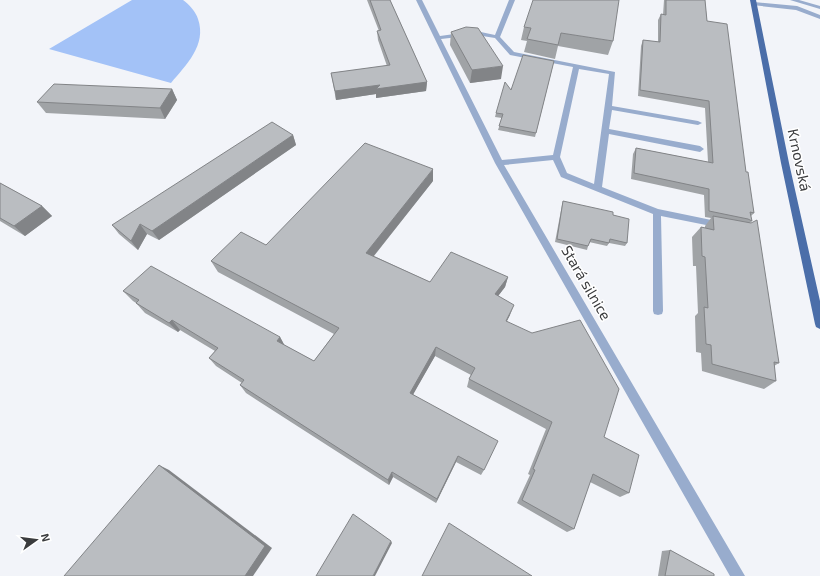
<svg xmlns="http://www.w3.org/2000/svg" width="820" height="576" viewBox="0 0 820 576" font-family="'Exo 2',sans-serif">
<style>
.green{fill:#a3c2f7}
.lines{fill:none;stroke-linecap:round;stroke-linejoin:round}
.minor{fill:#98accd;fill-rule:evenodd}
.major{fill:#4b6ea9;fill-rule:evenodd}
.wall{fill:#a0a3a6}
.shaded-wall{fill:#828487}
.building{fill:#babdc1;stroke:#828487}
.labels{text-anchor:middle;stroke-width:3;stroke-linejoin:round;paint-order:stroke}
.street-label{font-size:15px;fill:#3a3b3d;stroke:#fff}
</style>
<rect width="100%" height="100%" fill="#f2f4f9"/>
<path class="green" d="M132,0H183C189,4 196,12 198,19C207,45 186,65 171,83L49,49Z"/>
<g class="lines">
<g class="minor">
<path d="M416,0H422L440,36L476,31L495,35L509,0H515L500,37L514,52L615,72L612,106L698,121L702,123L698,125L612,110L609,129L700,146L704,149L700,152L609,134L602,187L658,209L721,222L726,225L721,228L661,216L663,311L662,314L658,315L654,314L653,311V214L561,177L553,160L504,165L745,576H730L495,163ZM476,35L495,38L510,55L573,67L553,155L502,160L441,39ZM579,69L609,74L594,184L567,173L560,157Z"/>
<path d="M790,0H799L820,6V9Z"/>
<path d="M754,2L797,6L820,15V19L796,10L752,5V3Z"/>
</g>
<path class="major" d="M750,0H756L789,163L820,301V329L816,327L815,324L781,163Z"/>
</g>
<g class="wall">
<path d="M367,0H390L427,82L426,91L376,98V94L336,100L331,73L387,66L378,40L377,31H379Z"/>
<path d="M664,0H705L707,21L746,172L754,213L751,216L752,221L750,223L779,363L774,366L776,381L764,389L702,371L701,353L696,352L695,316L698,313L696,266H693L692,237L701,227L705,228V226L711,218L705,217L704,195L631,179L633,154L636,148L708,162L705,108L638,96L641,46L643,40L658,42V20L661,14L663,15Z"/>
<path d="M524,27L613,41L608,55L558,46L555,59L524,52L527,41L521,40Z"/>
<path d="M451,32L501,79L470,83L450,45Z"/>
<path d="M554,61L535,137L498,130L502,118L495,117L496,113L511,90Z"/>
<path d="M172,89L177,100L165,119L46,113L37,102Z"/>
<path d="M293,135L296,145L159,240L147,234L138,250L119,234L112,225Z"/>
<path d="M433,181L374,256L430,282L508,277L505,287L498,296L510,315L507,321L604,437L629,493L620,497L590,482L574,529L567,532L517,503L530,475L528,474L546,429L467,387L469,379L471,375L435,356L413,394L484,470L481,475L456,462L436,503L393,477L389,485L246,393L240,385L242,383L216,366L209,358L215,351L180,330L178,332L145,313L136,303L133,301L123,291L280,337L284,345L314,361L334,334L218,272L211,261L266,245Z"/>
<path d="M0,183L42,206L52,216L25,236L0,221Z"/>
<path d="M563,201L613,215L627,243L625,246L609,243L607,246L589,242L587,250L555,242L562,205Z"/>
<path d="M670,550L714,576H658L662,551Z"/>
</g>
<g class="shaded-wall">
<path d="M503,66L501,79L470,83L472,70Z"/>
<path d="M427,82L426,91L376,98V94L336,100L335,91L380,85Z"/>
<path d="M172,89L177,100L165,119L160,108Z"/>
<path d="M293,135L296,145L159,240L152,231Z"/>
<path d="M433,169V181L368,263L366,253Z"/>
<path d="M42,206L52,216L25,236L14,226Z"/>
<path d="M140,224L147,234L138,250L131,241Z"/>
<path d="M508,277L505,287L492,304L495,294Z"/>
<path d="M514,305L510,315L502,330L506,321Z"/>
<path d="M172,320L180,330L178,332L169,323Z"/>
<path d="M280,337L285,346L277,341Z"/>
<path d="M436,347L435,356L410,400V393Z"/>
<path d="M458,456L456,462L436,503L437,499Z"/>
<path d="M159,465L169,470L272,548L253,576H245Z"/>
<path d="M392,472L393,477L389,485L388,480Z"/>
<path d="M391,541L392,543L375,576H373Z"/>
</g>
<g class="building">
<path d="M370,0H390L427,82L376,89L380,85L335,91L331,73L390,65L377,31L381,30Z"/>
<path d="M533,0H619L613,41L561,33L558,45L527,39L531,28L524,27Z"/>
<path d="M666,0H705L707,21L727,24L746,172H748L754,213L750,212L752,221L748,219L709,211V189L634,173L636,148L713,163L709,101L640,90L643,40L660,42L661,14L666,15Z"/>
<path d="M466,27L478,28L503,66L472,70L451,32Z"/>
<path d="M523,55L554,61L536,133L499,126L503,114L496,113L505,82L511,90Z"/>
<path d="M54,84L172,89L160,108L37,102Z"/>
<path d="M272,122L293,135L152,231L140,224L131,241L112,225Z"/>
<path d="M365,143L433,169L366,253L430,282L451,252L508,277L495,294L514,305L506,321L532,333L580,320L619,389L604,437L639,455L629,493L593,474L574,529L522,500L535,470L533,469L552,422L469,379L475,368L436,347L410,393L498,441L484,470L458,456L437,499L392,472L388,480L240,385L244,380L209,358L218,348L172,320L169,323L136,303L139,300L123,291L151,266L280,337L277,341L314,361L339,328L211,261L241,232L266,245Z"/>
<path d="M0,183L42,206L14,226L0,218Z"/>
<path d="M563,201L613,212V215L629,219L627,243L610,239L609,243L591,239L588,246L557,239Z"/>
<path d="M713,216L751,223L757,220L779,363L774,362L776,381L712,364L711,345L706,344L704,307L708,308L705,257L702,256L701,227L714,230Z"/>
<path d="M159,465L265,546L245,576H64Z"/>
<path d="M353,514L391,541L373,576H316Z"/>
<path d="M449,523L532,576H422Z"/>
<path d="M670,550L714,574V576H665Z"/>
</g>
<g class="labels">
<g class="street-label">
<text transform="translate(799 160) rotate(78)" y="5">Krnovská</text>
<text transform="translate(586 283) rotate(60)" y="5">Stará silnice</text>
</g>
</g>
<g transform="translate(36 540) rotate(76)" stroke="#ffffff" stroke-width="3" paint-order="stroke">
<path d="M0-3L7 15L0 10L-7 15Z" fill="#3a3b3d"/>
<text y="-6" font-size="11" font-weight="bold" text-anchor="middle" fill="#3a3b3d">N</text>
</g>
</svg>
